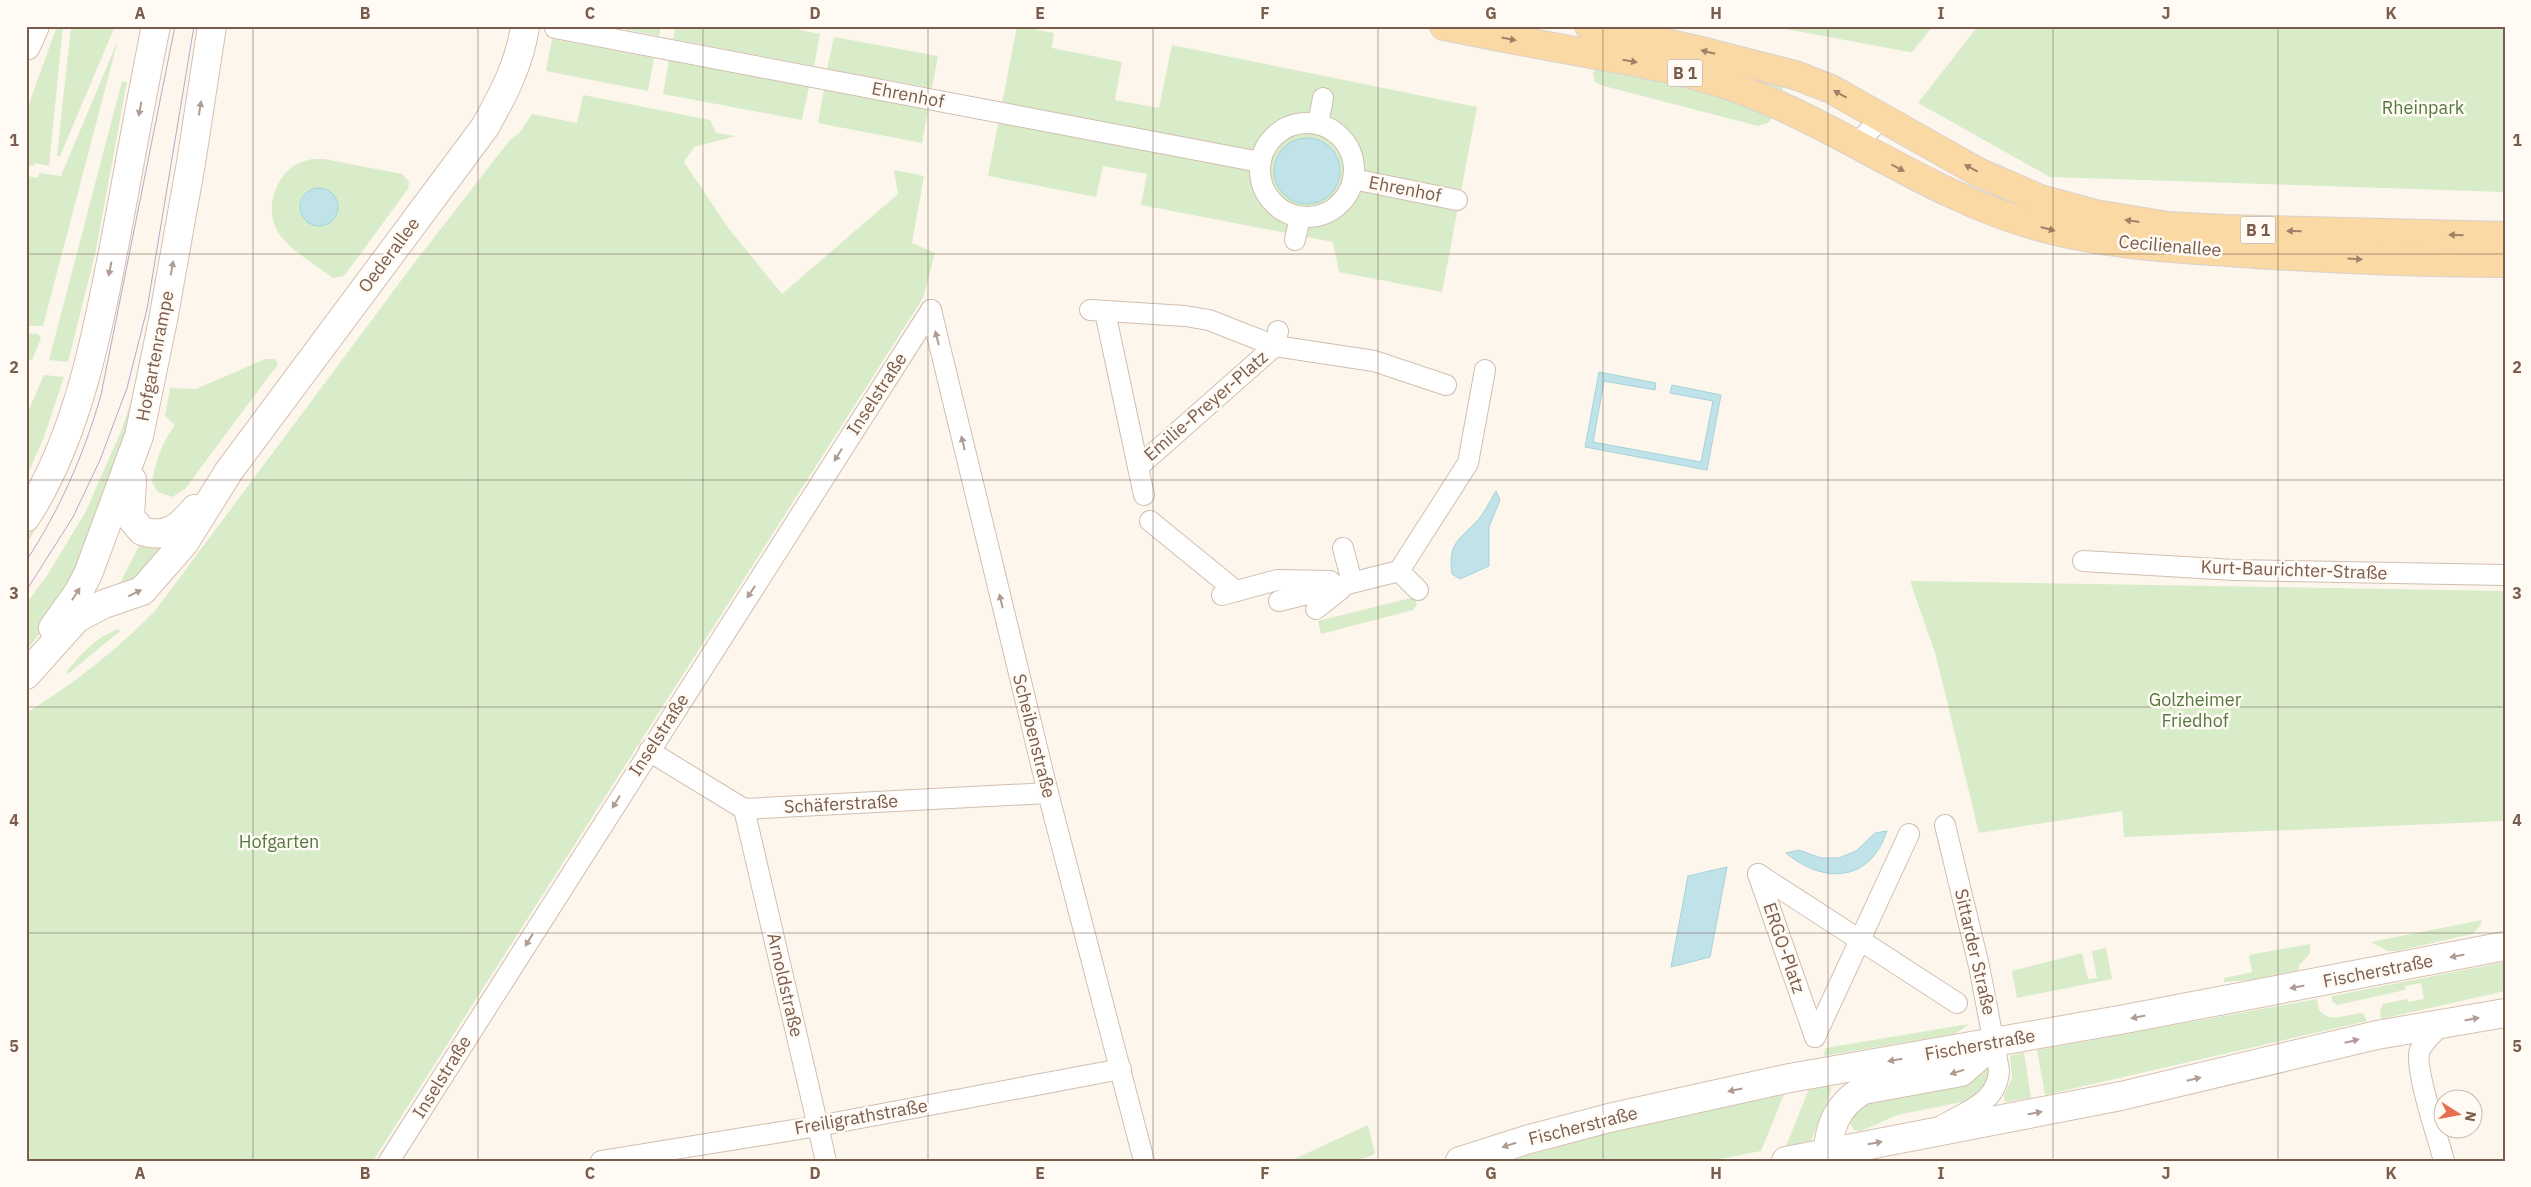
<svg xmlns="http://www.w3.org/2000/svg" width="2531" height="1187" viewBox="0 0 2531 1187" font-family="'IBM Plex Sans',sans-serif">
<style>
.green{fill:#d8ecc9;fill-rule:evenodd}
.water{fill:#bfe3e8;stroke:#a5d3da}
.lines{fill:none;stroke-linecap:round;stroke-linejoin:round}
.street-casing{stroke:#d1beb0;stroke-width:22}
.secondary-casing{stroke:#d6c0b0;stroke-width:30}
.primary-casing{stroke:#dad1cd;stroke-width:30}
.street{stroke:#fff;stroke-width:20}
.secondary{stroke:#fff;stroke-width:28}
.primary{stroke:#fbd9a5;stroke-width:28}
.tram{stroke:#b9a8c9;stroke-width:1}
.oneway{fill:#a18267}
.oneway2{fill:#af9d94}
.grid{fill:none;stroke:#7a5c4d;stroke-width:1;stroke-opacity:0.55}
.labels{text-anchor:middle;stroke-width:5;stroke-linejoin:round;paint-order:stroke}
.shield{fill:#fffaf3;stroke:#a28b7f;stroke-width:1}
.shield-label{font-size:16px;font-weight:bold;fill:#7a5c4d}
.street-label{font-size:18px;fill:#7a5c4d;stroke:#fffaf3}
.park-label{font-size:18px;fill:#537a41;stroke:#fffaf3}
.neatline{fill:none;stroke:#7a5c4d;stroke-width:2}
.grid-label{font-size:16px;text-anchor:middle;font-weight:bold;fill:#7a5c4d}
</style>
<rect width="100%" height="100%" fill="#fdf6ec"/>
<g class="green">
<path d="M57,26H63L49,166L35,163L34,166L26,165V112Z"/>
<path d="M71,26H115L60,156H57Z"/>
<path d="M608,26H661L659,36Z"/>
<path d="M676,26H782L820,34L814,66L673,39Z"/>
<path d="M1017,26L1054,33L1052,48L1122,62L1115,100L1159,108L1172,45L1477,107L1442,292L1339,272L1333,242L1141,205L1147,174L1103,166L1096,197L988,176Z"/>
<path d="M1770,26H1933L1912,52H1909Z"/>
<path d="M1978,26H2505V192L2050,177L1918,103Z"/>
<path d="M834,37L938,56L932,88L827,69Z"/>
<path d="M552,39L654,58L648,91L546,71Z"/>
<path d="M118,40L43,326H26L27,176L38,178L39,173L61,176Z"/>
<path d="M669,60L809,87L802,120L663,94Z"/>
<path d="M1598,67L1711,90L1775,115L1768,123L1758,126L1600,85L1595,82L1593,73Z"/>
<path d="M1770,79L1785,81L1781,95L1752,80Z"/>
<path d="M122,81L127,82L96,250L68,362L49,360Z"/>
<path d="M824,89L928,110L922,143L818,123Z"/>
<path d="M583,95L710,120L716,133L736,136L694,147L684,162L729,229L782,294L898,194L894,170L924,176L912,243L935,253L923,298L373,1161H26V713C76,682 113,653 154,612L412,266L509,141L520,132L532,114L577,123Z"/>
<path d="M312,159H324L402,174L409,182L408,189L344,276L333,278C317,266 298,255 284,240C264,219 270,186 291,168C296,163 305,161 312,159ZM317,189C335,191 343,206 332,221L301,212C300,200 306,192 317,189Z"/>
<path d="M26,333L38,334L41,338L32,360L26,359Z"/>
<path d="M265,359H275L278,364L185,489L172,497L158,492L152,482C157,457 161,445 175,425L165,416L170,388L196,389Z"/>
<path d="M44,375L64,377L44,437L26,478V416Z"/>
<path d="M135,390L124,449L93,544L48,623L26,651V604L48,574L85,513L121,431Z"/>
<path d="M81,434L58,490L26,545V538L44,510Z"/>
<path d="M140,544L163,546L157,564L116,591Z"/>
<path d="M1910,581L2505,591V821L2124,837L2122,811L1979,833L1936,656Z"/>
<path d="M1415,597L1417,605L1413,610L1321,634L1318,621Z"/>
<path d="M118,629L120,631L68,674L67,671C82,653 95,638 118,629Z"/>
<path d="M2482,920L2480,926L2472,934L2397,951H2388L2371,942Z"/>
<path d="M2310,944V954L2299,965V970L2251,980L2224,982V978L2252,972L2249,955Z"/>
<path d="M2106,948L2112,979L2017,998L2012,971L2082,953L2088,979L2097,978L2092,951Z"/>
<path d="M2505,962V991L2381,1019L2380,1012L2383,1004L2407,999L2409,1002L2424,999L2421,983L2405,986V990L2337,1005L2332,1001V996Z"/>
<path d="M2317,999L2319,1010C2332,1025 2347,1013 2363,1013L2367,1021L2045,1095L2037,1050Z"/>
<path d="M1969,1024L1955,1034L1823,1056L1826,1048Z"/>
<path d="M2024,1052L2031,1098L2005,1102L2004,1096L2012,1077L2010,1056Z"/>
<path d="M1987,1068L1990,1069L1992,1078L1972,1100L1897,1115L1861,1131L1854,1130L1851,1125L1850,1118L1872,1100Z"/>
<path d="M1830,1086L1831,1091L1811,1141L1786,1146L1809,1089Z"/>
<path d="M1784,1094L1761,1151L1710,1161H1508L1604,1134Z"/>
<path d="M1368,1125L1375,1154L1358,1161H1290Z"/>
</g>
<g class="water">
<circle cx="1307" cy="171" r="33"/>
<circle cx="319" cy="207" r="19"/>
<path d="M1599,372L1656,383L1655,390L1604,381L1593,442L1701,462L1713,401L1670,393L1672,385L1721,395L1707,470L1585,447Z"/>
<path d="M1496,491L1500,500L1489,527V566L1460,579L1452,574C1448,543 1458,541 1477,521C1485,513 1490,500 1496,491Z"/>
<path d="M1887,831C1870,883 1823,884 1786,853L1799,850L1821,858H1839L1856,851L1875,833Z"/>
<path d="M1727,867L1710,957L1671,967L1688,876Z"/>
</g>
<g class="lines">
<defs>
<g id="street">
<path d="M555,28L1260,162"/>
<circle cx="1307" cy="170" r="47"/>
<path d="M1318,124L1323,98"/>
<path d="M1855,145L1882,118"/>
<path d="M1353,179L1457,200"/>
<path d="M1295,240L1300,217"/>
<path d="M931,310L1048,793L1144,1161"/>
<path d="M1090,310L1185,316L1209,320L1275,346L1374,361L1446,385"/>
<path d="M1105,312L1138,467"/>
<path d="M1144,495L1138,467L1275,346L1278,331"/>
<path d="M1150,521L1236,591"/>
<path d="M1343,548L1352,582"/>
<path d="M2083,561L2234,570L2505,575"/>
<path d="M1399,571L1418,590"/>
<path d="M1222,595L1277,580L1330,581"/>
<path d="M1279,601L1399,571L1468,463L1485,370"/>
<path d="M1316,609L1340,590"/>
<path d="M649,751L744,809L1048,793"/>
<path d="M744,809L826,1161"/>
<path d="M1758,874L1957,1003"/>
<path d="M1758,874L1815,1037"/>
<path d="M2440,1026C2434,1033 2424,1041 2420,1050C2413,1066 2439,1141 2444,1161"/>
<path d="M1815,1037L1909,834"/>
<path d="M1943,1125C1967,1111 1998,1102 1999,1070L1979,966L1945,825"/>
<path d="M389,1161L931,310"/>
<path d="M601,1161L818,1126L1121,1069"/>
</g>
<g id="secondary">
<path d="M26,46L35,26"/>
<path d="M132,480L130,517L142,531C166,539 180,527 195,509"/>
<path d="M26,517C79,436 99,325 117,231C130,162 142,94 156,26"/>
<path d="M53,628L78,593L88,574L139,436L163,320L191,163L212,26"/>
<path d="M26,675L77,618L104,604L142,591L184,543L229,471L485,127C503,95 520,63 525,26"/>
<path d="M1460,1161L1526,1140L1609,1118L1790,1078L2125,1019L2505,946"/>
<path d="M1786,1161L2121,1096L2377,1035L2505,1013"/>
<path d="M1826,1161C1829,1130 1834,1107 1863,1090L1961,1072L1995,1042"/>
</g>
<g id="primary">
<path d="M1444,26C1490,35 1535,44 1580,52C1637,62 1693,71 1747,92C1846,130 1933,197 2037,226C2108,246 2183,249 2256,254C2339,259 2422,263 2505,263"/>
<path d="M1589,26L1701,51L1795,75L1831,89L1978,172L2040,199L2095,214L2168,226L2225,229L2505,236"/>
</g>
</defs>
<use href="#street" class="street-casing"/>
<use href="#secondary" class="secondary-casing"/>
<use href="#primary" class="primary-casing"/>
<use href="#street" class="street"/>
<use href="#secondary" class="secondary"/>
<use href="#primary" class="primary"/>
<g class="tram">
<path d="M26,561C60,510 84,454 101,395L175,26"/>
<path d="M26,591L73,517L100,460L127,388L147,309L194,26"/>
</g>
</g>
<defs><path id="oneway-solid" d="M-6-.8H1V-3.2L6.5 0L1 3.2V.8H-6Z" transform="scale(1.25)"/></defs>
<g class="oneway">
<use href="#oneway-solid" transform="translate(1509 39) rotate(11)"/>
<use href="#oneway-solid" transform="translate(1708 52) rotate(-166)"/>
<use href="#oneway-solid" transform="translate(1630 61) rotate(10)"/>
<use href="#oneway-solid" transform="translate(1840 94) rotate(-151)"/>
<use href="#oneway-solid" transform="translate(1898 168) rotate(28)"/>
<use href="#oneway-solid" transform="translate(1971 168) rotate(-152)"/>
<use href="#oneway-solid" transform="translate(2132 221) rotate(-172)"/>
<use href="#oneway-solid" transform="translate(2048 229) rotate(15)"/>
<use href="#oneway-solid" transform="translate(2294 231) rotate(-179)"/>
<use href="#oneway-solid" transform="translate(2456 235) rotate(-179)"/>
<use href="#oneway-solid" transform="translate(2355 259) rotate(3)"/>
</g>
<g class="oneway2">
<use href="#oneway-solid" transform="translate(200 108) rotate(-81)"/>
<use href="#oneway-solid" transform="translate(140 109) rotate(101)"/>
<use href="#oneway-solid" transform="translate(172 268) rotate(-80)"/>
<use href="#oneway-solid" transform="translate(110 269) rotate(101)"/>
<use href="#oneway-solid" transform="translate(937 338) rotate(-104)"/>
<use href="#oneway-solid" transform="translate(963 443) rotate(-103)"/>
<use href="#oneway-solid" transform="translate(838 455) rotate(122)"/>
<use href="#oneway-solid" transform="translate(751 592) rotate(123)"/>
<use href="#oneway-solid" transform="translate(135 593) rotate(-26)"/>
<use href="#oneway-solid" transform="translate(76 594) rotate(-57)"/>
<use href="#oneway-solid" transform="translate(1001 601) rotate(-103)"/>
<use href="#oneway-solid" transform="translate(616 802) rotate(122)"/>
<use href="#oneway-solid" transform="translate(529 940) rotate(122)"/>
<use href="#oneway-solid" transform="translate(2457 956) rotate(169)"/>
<use href="#oneway-solid" transform="translate(2297 987) rotate(169)"/>
<use href="#oneway-solid" transform="translate(2138 1017) rotate(169)"/>
<use href="#oneway-solid" transform="translate(2472 1019) rotate(-11)"/>
<use href="#oneway-solid" transform="translate(2352 1041) rotate(-14)"/>
<use href="#oneway-solid" transform="translate(1895 1060) rotate(170)"/>
<use href="#oneway-solid" transform="translate(1957 1072) rotate(162)"/>
<use href="#oneway-solid" transform="translate(2194 1079) rotate(-13)"/>
<use href="#oneway-solid" transform="translate(1735 1090) rotate(168)"/>
<use href="#oneway-solid" transform="translate(2035 1113) rotate(-10)"/>
<use href="#oneway-solid" transform="translate(1875 1143) rotate(-10)"/>
<use href="#oneway-solid" transform="translate(1509 1145) rotate(163)"/>
</g>
<path class="grid" d="M253,26V1161M478,26V1161M703,26V1161M928,26V1161M1153,26V1161M1378,26V1161M1603,26V1161M1828,26V1161M2053,26V1161M2278,26V1161M26,254H2505M26,480H2505M26,707H2505M26,933H2505"/>
<g class="labels">
<g class="shield">
<rect x="1667.5" y="59.5" width="35" height="27" rx="4"/>
<rect x="2240.5" y="216.5" width="35" height="27" rx="4"/>
</g>
<g class="shield-label">
<text x="1685" y="79">B 1</text>
<text x="2258" y="236">B 1</text>
</g>
<g class="street-label">
<text transform="translate(908 95) rotate(11)" y="6">Ehrenhof</text>
<text transform="translate(1405 189) rotate(11)" y="6">Ehrenhof</text>
<text transform="translate(2170 246) rotate(5)" y="6">Cecilienallee</text>
<text transform="translate(389 255) rotate(-53)" y="6">Oederallee</text>
<text transform="translate(155 356) rotate(-79)" y="6">Hofgartenrampe</text>
<text transform="translate(877 394) rotate(-57)" y="6">Inselstraße</text>
<text transform="translate(1206 406) rotate(-41)" y="6">Emilie-Preyer-Platz</text>
<text transform="translate(2294 570) rotate(2)" y="6">Kurt-Baurichter-Straße</text>
<text transform="translate(659 735) rotate(-57)" y="6">Inselstraße</text>
<text transform="translate(1034 736) rotate(76)" y="6">Scheibenstraße</text>
<text transform="translate(841 804) rotate(-3)" y="6">Schäferstraße</text>
<text transform="translate(1784 948) rotate(71)" y="6">ERGO-Platz</text>
<text transform="translate(1975 952) rotate(77)" y="6">Sittarder Straße</text>
<text transform="translate(2378 971) rotate(-11)" y="6">Fischerstraße</text>
<text transform="translate(785 985) rotate(77)" y="6">Arnoldstraße</text>
<text transform="translate(1980 1045) rotate(-10)" y="6">Fischerstraße</text>
<text transform="translate(442 1077) rotate(-58)" y="6">Inselstraße</text>
<text transform="translate(861 1117) rotate(-10)" y="6">Freiligrathstraße</text>
<text transform="translate(1583 1126) rotate(-14)" y="6">Fischerstraße</text>
</g>
<g class="park-label">
<text x="2423" y="114">Rheinpark</text>
<text x="2195" y="706">Golzheimer<tspan x="2195" dy="21">Friedhof</tspan></text>
<text x="279" y="848">Hofgarten</text>
</g>
</g>
<rect width="2531" height="1187" fill="none" stroke="#fffaf3" stroke-width="55"/>
<g transform="translate(2458 1114) rotate(101)"><circle r="24" fill="#fffaf3" stroke="#cabbb1"/>
<path d="M0-4L9 19L0 12L-9 19Z" fill="#e76f51"/>
<text y="-8" font-size="14" font-weight="bold" text-anchor="middle" fill="#7a5c4d">N</text>
</g>
<rect x="28" y="28" width="2476" height="1132" class="neatline"/>
<g class="grid-label">
<text x="140" y="19">A</text>
<text x="365" y="19">B</text>
<text x="590" y="19">C</text>
<text x="815" y="19">D</text>
<text x="1040" y="19">E</text>
<text x="1265" y="19">F</text>
<text x="1491" y="19">G</text>
<text x="1716" y="19">H</text>
<text x="1941" y="19">I</text>
<text x="2166" y="19">J</text>
<text x="2391" y="19">K</text>
<text x="14" y="146">1</text>
<text x="2517" y="146">1</text>
<text x="14" y="373">2</text>
<text x="2517" y="373">2</text>
<text x="14" y="599">3</text>
<text x="2517" y="599">3</text>
<text x="14" y="826">4</text>
<text x="2517" y="826">4</text>
<text x="14" y="1052">5</text>
<text x="2517" y="1052">5</text>
<text x="140" y="1179">A</text>
<text x="365" y="1179">B</text>
<text x="590" y="1179">C</text>
<text x="815" y="1179">D</text>
<text x="1040" y="1179">E</text>
<text x="1265" y="1179">F</text>
<text x="1491" y="1179">G</text>
<text x="1716" y="1179">H</text>
<text x="1941" y="1179">I</text>
<text x="2166" y="1179">J</text>
<text x="2391" y="1179">K</text>
</g>
</svg>
